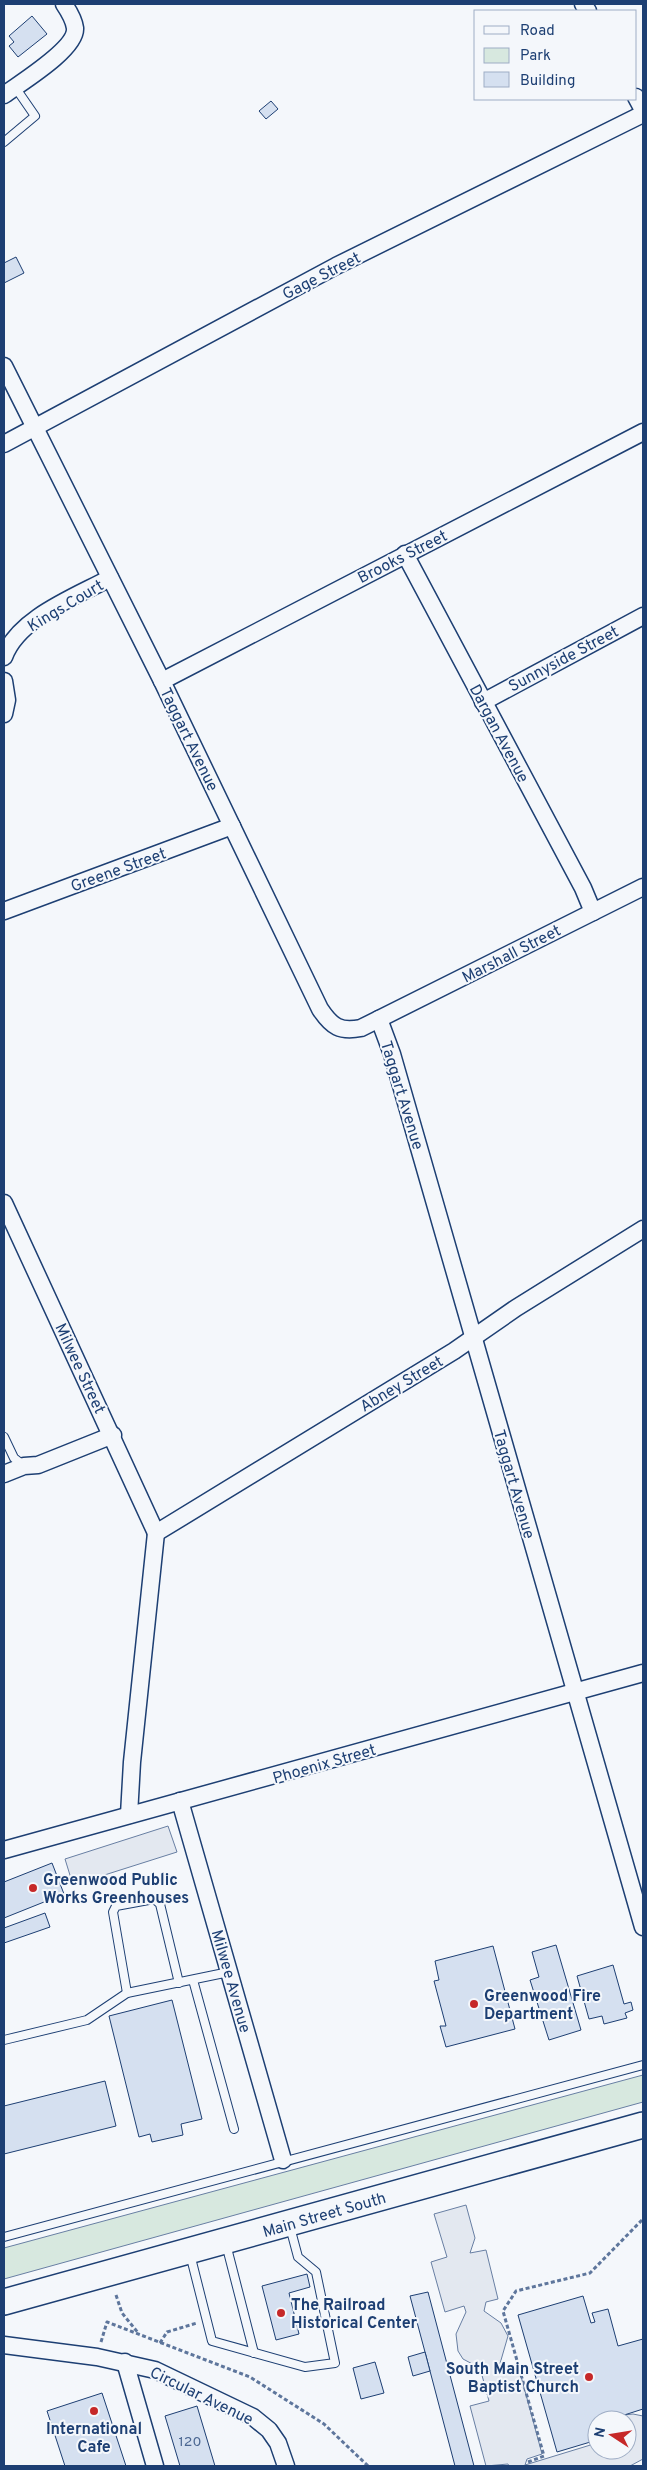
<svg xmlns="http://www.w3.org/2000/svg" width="647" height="2470" viewBox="0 0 647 2470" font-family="Overpass,sans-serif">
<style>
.green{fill:#d7e8df;stroke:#687fa3}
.parking{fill:#e3e8f0;stroke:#687fa3}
.building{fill:#d5e0f0;stroke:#1d3f73}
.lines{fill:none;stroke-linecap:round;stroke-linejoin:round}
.service-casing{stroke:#1d3f73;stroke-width:10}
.minor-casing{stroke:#1d3f73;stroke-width:19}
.primary-casing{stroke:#1d3f73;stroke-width:28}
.path{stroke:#5e769c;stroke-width:3;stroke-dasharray:4 2.5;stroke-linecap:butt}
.service{stroke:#f4f7fb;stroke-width:8}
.minor{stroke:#f4f7fb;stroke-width:16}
.primary{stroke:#f4f7fb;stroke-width:25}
.poi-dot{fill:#c62828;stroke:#f4f7fb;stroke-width:2}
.labels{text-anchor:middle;stroke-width:4;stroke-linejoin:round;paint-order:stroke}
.number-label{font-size:14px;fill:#4b6792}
.street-label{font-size:16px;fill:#1d3f73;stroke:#f4f7fb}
.poi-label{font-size:16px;font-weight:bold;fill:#1d3f73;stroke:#f4f7fb;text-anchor:start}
</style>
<rect width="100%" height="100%" fill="#f4f7fb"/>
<path class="green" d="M643,2075V2102L4,2279V2248Z"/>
<g class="parking">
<path d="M168,1826L177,1852L73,1885L65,1859Z"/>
<path d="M466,2205L475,2238L470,2253L486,2250L498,2299L486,2302L484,2311L501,2323L508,2336L499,2367L506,2369L518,2365L542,2454L527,2459L525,2465L597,2443V2450H627L628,2427L624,2415L633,2414L643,2416V2459L630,2466H509L508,2464L486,2466L470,2406L489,2401L480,2368L463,2359L458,2351L456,2334L466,2312L464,2306L445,2312L431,2262L447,2257L434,2214Z"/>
</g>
<g class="building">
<path d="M32,16L47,34L18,57L9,46L14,42L9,36Z"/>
<path d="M271,101L278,109L266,119L259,111Z"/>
<path d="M16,257L24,273L4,283V263Z"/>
<path d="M52,1863L64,1894L4,1918V1882Z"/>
<path d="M45,1913L50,1927L4,1943V1928Z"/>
<path d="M556,1945L581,2030L549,2040L530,1980L539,1977L532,1952Z"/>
<path d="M493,1946L515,2029L446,2047L440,2026H446L434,1981L439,1980L435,1961Z"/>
<path d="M613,1965L624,2004L631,2002L633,2010L625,2013L627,2018L604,2024L602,2016L589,2019L577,1976Z"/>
<path d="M172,2000L202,2119L181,2124L183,2135L152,2142L150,2134L139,2137L109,2016Z"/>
<path d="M105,2081L116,2126L4,2154V2106Z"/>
<path d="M307,2274L310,2287L289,2293L299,2334L276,2340L262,2286Z"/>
<path d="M428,2292L474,2466H455L425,2352L410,2296Z"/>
<path d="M583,2296L591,2323L595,2322L592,2313L608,2309L618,2346L643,2339V2409L618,2417V2420H597V2440L557,2452L518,2315Z"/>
<path d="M425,2352L430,2371L413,2376L408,2357Z"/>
<path d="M375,2362L384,2393L361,2399L353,2368Z"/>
<path d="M102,2393L126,2466H65L47,2411Z"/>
<path d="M197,2406L215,2466H180L165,2416Z"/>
</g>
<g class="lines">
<defs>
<g id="service">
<path d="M4,142L35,116L15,87"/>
<path d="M4,1437L14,1458L23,1465"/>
<path d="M193,1980L234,2129"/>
<path d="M127,1993L113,1912L116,1906L154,1899L160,1904L179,1983"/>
<path d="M4,2040L87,2020L127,1993L229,1972"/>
<path d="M4,2237L643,2065"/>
<path d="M226,2244L254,2353"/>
<path d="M190,2254L212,2341L305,2367L335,2363L316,2272L298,2257L290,2227"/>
</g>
<g id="minor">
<path d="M583,4L588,11"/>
<path d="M4,95C20,83 77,49 75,28C74,20 68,10 64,4"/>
<path d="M636,97L643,110"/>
<path d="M4,366L162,681L320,1009C332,1027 340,1032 361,1028L643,887"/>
<path d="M4,444L336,266L643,114"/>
<path d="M405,554L583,888L593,912"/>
<path d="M4,657C18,618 75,597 110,578"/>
<path d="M4,681L7,700L4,714"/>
<path d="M162,681L643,432"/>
<path d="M483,702L643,616"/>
<path d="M4,911L232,826"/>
<path d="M379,1019L392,1054L643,1927"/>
<path d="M4,1203L156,1533"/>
<path d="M4,1474L24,1466L38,1465L113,1435"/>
<path d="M156,1533L454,1351L516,1308L643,1229"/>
<path d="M180,1801L283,2160"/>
<path d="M129,1815L132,1762L156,1533"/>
<path d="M4,1850L643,1673"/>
<path d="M4,2345L97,2357L155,2370L253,2417L269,2430L278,2443L286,2466"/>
<path d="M125,2362L155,2466"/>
</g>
<path id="primary" d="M4,2302L643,2125"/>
</defs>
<use href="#service" class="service-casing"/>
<use href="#minor" class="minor-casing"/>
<use href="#primary" class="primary-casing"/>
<g class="path">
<path d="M116,2295L122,2313L139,2334"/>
<path d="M101,2342L107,2322L250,2377L324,2424L368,2466"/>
<path d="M160,2343L167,2332L197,2323"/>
<path d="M528,2462L544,2456L503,2311L516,2291L590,2273L643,2219"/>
</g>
<use href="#service" class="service"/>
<use href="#minor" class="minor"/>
<use href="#primary" class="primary"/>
</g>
<g class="poi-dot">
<circle cx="33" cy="1888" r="5"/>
<circle cx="474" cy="2004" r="5"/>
<circle cx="281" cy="2313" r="5"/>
<circle cx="589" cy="2377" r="5"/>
<circle cx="94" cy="2411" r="5"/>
</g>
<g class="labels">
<g class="number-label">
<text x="190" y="2446">120</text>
</g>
<g class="street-label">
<text transform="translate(321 275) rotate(-27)" y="6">Gage Street</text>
<text transform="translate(402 556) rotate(-27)" y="6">Brooks Street</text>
<text transform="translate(65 605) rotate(-31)" y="6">Kings Court</text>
<text transform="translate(563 658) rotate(-28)" y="6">Sunnyside Street</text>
<text transform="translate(500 733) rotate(62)" y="6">Dargan Avenue</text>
<text transform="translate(190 739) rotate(64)" y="6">Taggart Avenue</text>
<text transform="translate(118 869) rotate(-20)" y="6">Greene Street</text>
<text transform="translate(511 953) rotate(-27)" y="6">Marshall Street</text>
<text transform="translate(403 1095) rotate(73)" y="6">Taggart Avenue</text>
<text transform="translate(81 1368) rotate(65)" y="6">Milwee Street</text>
<text transform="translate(401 1383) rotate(-31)" y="6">Abney Street</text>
<text transform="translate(515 1484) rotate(74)" y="6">Taggart Avenue</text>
<text transform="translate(324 1763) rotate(-16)" y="6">Phoenix Street</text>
<text transform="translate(232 1981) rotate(74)" y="6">Milwee Avenue</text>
<text transform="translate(324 2214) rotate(-16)" y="6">Main Street South</text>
<text transform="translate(202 2395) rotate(26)" y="6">Circular Avenue</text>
</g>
<g class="poi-label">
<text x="43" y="1885">Greenwood Public<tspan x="43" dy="18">Works Greenhouses</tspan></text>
<text x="484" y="2001">Greenwood Fire<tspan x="484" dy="18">Department</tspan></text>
<text x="291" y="2310">The Railroad<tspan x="291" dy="18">Historical Center</tspan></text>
<text x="579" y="2374" text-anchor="end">South Main Street<tspan x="579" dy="18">Baptist Church</tspan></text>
<text x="94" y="2434" text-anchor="middle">International<tspan x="94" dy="18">Cafe</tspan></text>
</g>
</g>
<rect width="647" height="2470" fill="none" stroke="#1d3f73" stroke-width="10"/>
<rect x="474" y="10" width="162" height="90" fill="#f4f7fb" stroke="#9eadc5"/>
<rect x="484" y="26" width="25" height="8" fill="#f4f7fb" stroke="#9eadc5"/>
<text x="520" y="35" font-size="15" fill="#1d3f73">Road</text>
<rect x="484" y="48" width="25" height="15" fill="#d7e8df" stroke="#9eadc5"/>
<text x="520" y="60" font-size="15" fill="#1d3f73">Park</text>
<rect x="484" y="72" width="25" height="15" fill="#d5e0f0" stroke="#9eadc5"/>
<text x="520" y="85" font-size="15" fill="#1d3f73">Building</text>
<g transform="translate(612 2435) rotate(282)"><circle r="24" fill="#f4f7fb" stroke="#9eadc5"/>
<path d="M0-4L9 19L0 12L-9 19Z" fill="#c62828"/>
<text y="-8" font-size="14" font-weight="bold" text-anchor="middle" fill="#1d3f73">N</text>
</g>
</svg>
